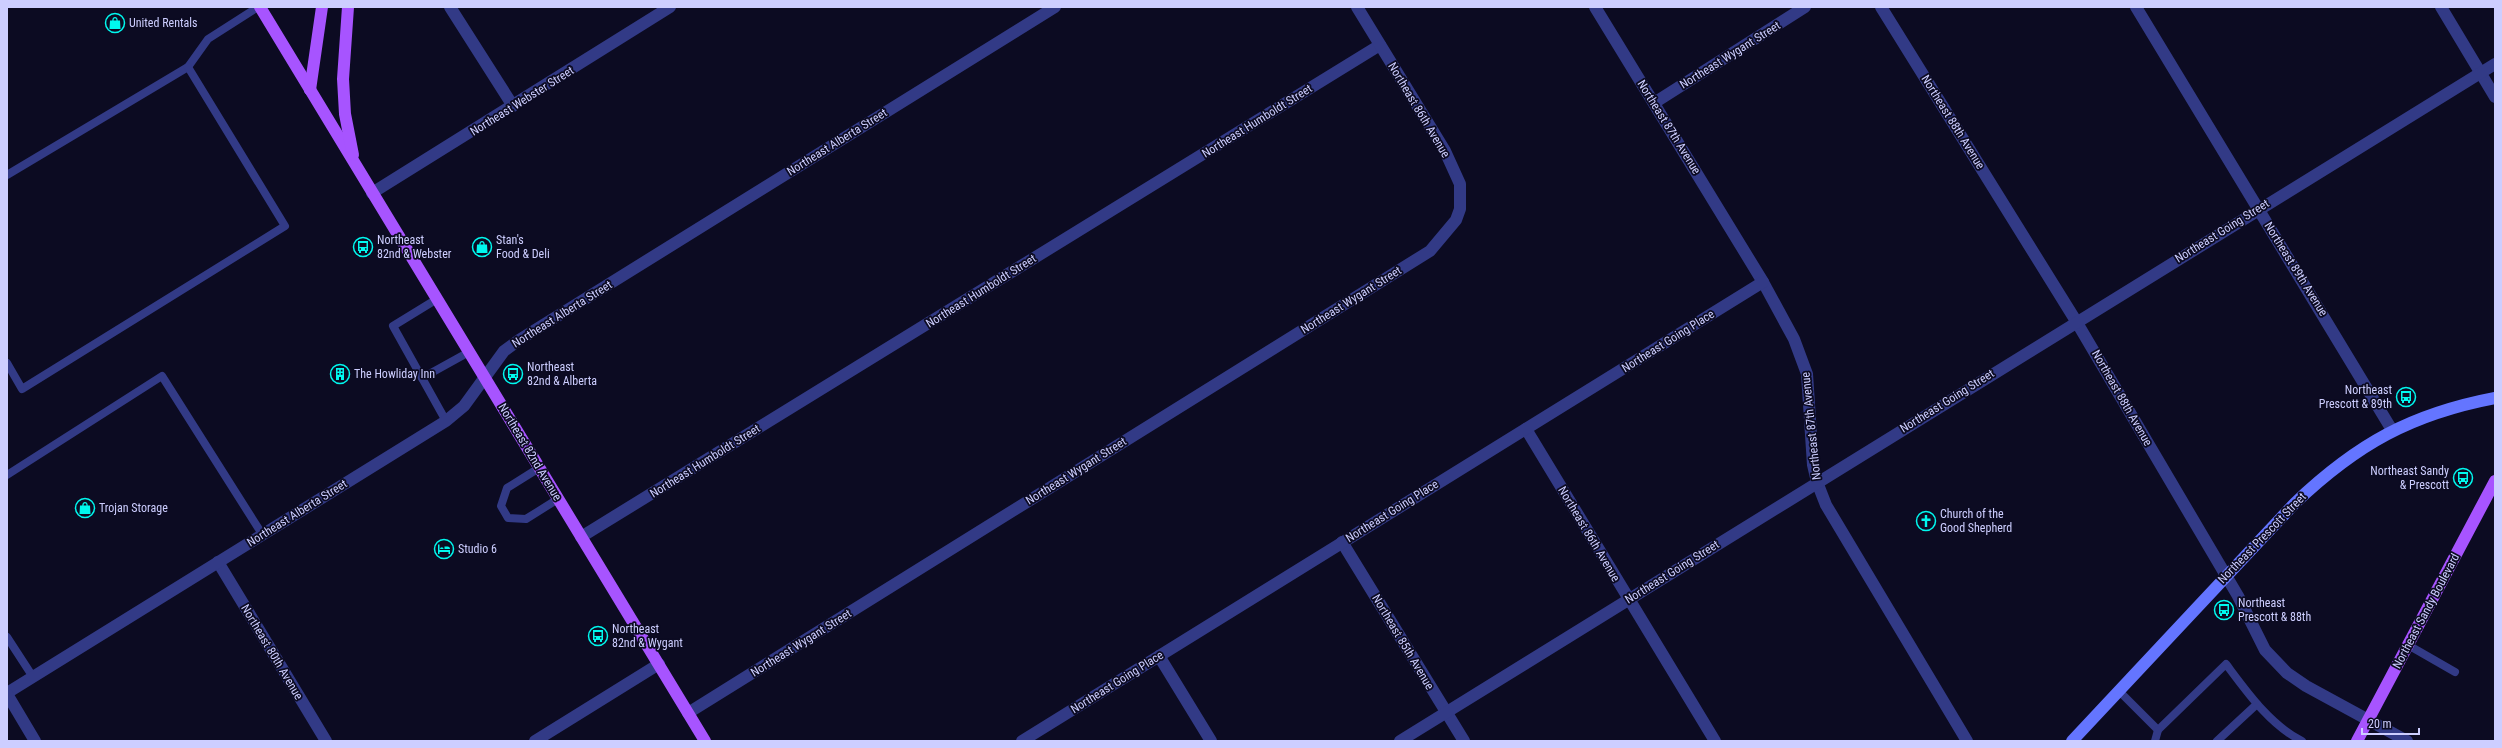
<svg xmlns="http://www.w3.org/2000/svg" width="2502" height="748" viewBox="0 0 2502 748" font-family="'Roboto Condensed',sans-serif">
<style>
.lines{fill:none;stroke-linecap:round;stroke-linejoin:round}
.lane{stroke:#323a86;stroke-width:8}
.street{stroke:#323a86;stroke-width:12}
.secondary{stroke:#6475ff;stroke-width:12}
.primary{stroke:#a754ff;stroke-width:12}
.labels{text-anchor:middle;stroke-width:3.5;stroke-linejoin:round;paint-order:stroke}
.poi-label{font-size:12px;fill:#cdceff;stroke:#0c0b22;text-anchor:start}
.street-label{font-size:12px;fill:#cdceff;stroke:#0c0b22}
</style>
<rect width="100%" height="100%" fill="#0c0b22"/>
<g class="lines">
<g class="lane">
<path d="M7,175L188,67L208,39L258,7"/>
<path d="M437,299L393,326L446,421"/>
<path d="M7,363L22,389L285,226L188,67"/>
<path d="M422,378L469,352"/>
<path d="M539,468L507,488L501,506L508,518L526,519L558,499"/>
<path d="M7,475L162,376L262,534"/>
<path d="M7,637L33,677"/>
<path d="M2408,645L2455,672"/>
<path d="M2119,691L2158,730L2226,664C2247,692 2270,725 2302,741"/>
<path d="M2155,741L2158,730"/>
<path d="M2217,741L2257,704"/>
</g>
<g class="street">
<path d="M450,7L513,106"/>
<path d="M1595,7L1763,282L1794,339L1807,374L1813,465L1817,482L1826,505L1967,741"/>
<path d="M1881,7L2076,321L2238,596L2265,650L2287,673L2306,686L2407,741"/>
<path d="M2136,7L2392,430"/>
<path d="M2441,7L2495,97"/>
<path d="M1654,103L1805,7"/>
<path d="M372,193L670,7"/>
<path d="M1526,429L1715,741"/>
<path d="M581,537L1380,45"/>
<path d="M1342,542L1464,741"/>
<path d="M218,562L326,741"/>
<path d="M1159,656L1211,741"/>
<path d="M7,693L446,421L464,406L504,351L519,340L1055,7"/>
<path d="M7,694L35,741"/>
<path d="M688,713L1430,251L1456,220L1460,209V184L1445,151L1357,7"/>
<path d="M535,741L659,664"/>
<path d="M1022,741L1763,282"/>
<path d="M1400,741L2495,64"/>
</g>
<path class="secondary" d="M2072,741L2295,503C2357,444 2411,414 2495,398"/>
<g class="primary">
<path d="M260,7L705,741"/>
<path d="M348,7L343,79L345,114L353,155"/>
<path d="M310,90L322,7"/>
<path d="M2357,741L2495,481"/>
</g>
</g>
<defs>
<symbol id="shop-ring" viewBox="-11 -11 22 22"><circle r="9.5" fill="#0c0b22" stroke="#00f8ee" stroke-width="1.5"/><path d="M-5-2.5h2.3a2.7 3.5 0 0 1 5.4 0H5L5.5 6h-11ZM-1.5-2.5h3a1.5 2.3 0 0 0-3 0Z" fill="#00f8ee"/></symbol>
<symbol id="bus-ring" viewBox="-11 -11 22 22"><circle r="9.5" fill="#0c0b22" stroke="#00f8ee" stroke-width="1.5"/><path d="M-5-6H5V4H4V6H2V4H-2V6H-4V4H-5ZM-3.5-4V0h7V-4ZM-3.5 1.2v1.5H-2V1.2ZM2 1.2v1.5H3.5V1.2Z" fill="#00f8ee"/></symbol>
<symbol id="building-ring" viewBox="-11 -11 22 22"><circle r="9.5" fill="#0c0b22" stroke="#00f8ee" stroke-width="1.5"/><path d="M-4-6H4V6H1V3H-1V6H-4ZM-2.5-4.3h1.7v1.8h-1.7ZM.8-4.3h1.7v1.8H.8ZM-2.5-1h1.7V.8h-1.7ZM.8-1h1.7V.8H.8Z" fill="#00f8ee"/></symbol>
<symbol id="church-ring" viewBox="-11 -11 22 22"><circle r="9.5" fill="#0c0b22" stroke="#00f8ee" stroke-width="1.5"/><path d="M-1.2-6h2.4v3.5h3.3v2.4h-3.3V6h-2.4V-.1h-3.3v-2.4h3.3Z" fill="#00f8ee"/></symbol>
<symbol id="hotel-ring" viewBox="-11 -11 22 22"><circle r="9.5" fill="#0c0b22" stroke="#00f8ee" stroke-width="1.5"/><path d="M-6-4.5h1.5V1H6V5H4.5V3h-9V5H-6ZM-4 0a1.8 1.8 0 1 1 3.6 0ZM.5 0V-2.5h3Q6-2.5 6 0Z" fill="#00f8ee"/></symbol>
</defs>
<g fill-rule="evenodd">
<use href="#shop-ring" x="104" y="12" width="22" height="22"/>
<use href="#bus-ring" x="352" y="236" width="22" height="22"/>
<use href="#shop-ring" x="471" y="236" width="22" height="22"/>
<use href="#building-ring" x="329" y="363" width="22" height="22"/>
<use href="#bus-ring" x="502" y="363" width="22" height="22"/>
<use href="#bus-ring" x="2395" y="386" width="22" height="22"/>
<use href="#bus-ring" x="2452" y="467" width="22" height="22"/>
<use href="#shop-ring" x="74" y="497" width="22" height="22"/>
<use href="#church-ring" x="1915" y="510" width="22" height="22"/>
<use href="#hotel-ring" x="433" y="538" width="22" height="22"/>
<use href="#bus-ring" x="2213" y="599" width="22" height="22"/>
<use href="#bus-ring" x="587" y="625" width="22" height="22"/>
</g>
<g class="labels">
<g class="poi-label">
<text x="129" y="27">United Rentals</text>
<text x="377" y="244">Northeast<tspan x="377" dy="14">82nd &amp; Webster</tspan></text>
<text x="496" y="244">Stan's<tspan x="496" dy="14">Food &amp; Deli</tspan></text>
<text x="527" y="371">Northeast<tspan x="527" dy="14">82nd &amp; Alberta</tspan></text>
<text x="354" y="378">The Howliday Inn</text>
<text x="2392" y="394" text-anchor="end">Northeast<tspan x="2392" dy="14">Prescott &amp; 89th</tspan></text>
<text x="2449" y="475" text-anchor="end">Northeast Sandy<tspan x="2449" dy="14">&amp; Prescott</tspan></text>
<text x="99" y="512">Trojan Storage</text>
<text x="1940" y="518">Church of the<tspan x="1940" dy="14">Good Shepherd</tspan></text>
<text x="458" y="553">Studio 6</text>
<text x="2238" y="607">Northeast<tspan x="2238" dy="14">Prescott &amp; 88th</tspan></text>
<text x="612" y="633">Northeast<tspan x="612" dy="14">82nd &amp; Wygant</tspan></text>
</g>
<g class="street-label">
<text transform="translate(1730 55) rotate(-32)" y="4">Northeast Wygant Street</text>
<text transform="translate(522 101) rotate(-32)" y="4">Northeast Webster Street</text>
<text transform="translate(1419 110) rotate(59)" y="4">Northeast 86th Avenue</text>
<text transform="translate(1257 121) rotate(-32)" y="4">Northeast Humboldt Street</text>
<text transform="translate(1953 122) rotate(58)" y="4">Northeast 88th Avenue</text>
<text transform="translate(1669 127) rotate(58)" y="4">Northeast 87th Avenue</text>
<text transform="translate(837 142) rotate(-32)" y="4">Northeast Alberta Street</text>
<text transform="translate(2222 231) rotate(-32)" y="4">Northeast Going Street</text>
<text transform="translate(2296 269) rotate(58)" y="4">Northeast 89th Avenue</text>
<text transform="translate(981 291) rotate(-32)" y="4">Northeast Humboldt Street</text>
<text transform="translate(1351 300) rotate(-32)" y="4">Northeast Wygant Street</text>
<text transform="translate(562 314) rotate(-32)" y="4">Northeast Alberta Street</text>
<text transform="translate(1668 341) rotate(-32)" y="4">Northeast Going Place</text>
<text transform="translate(2122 398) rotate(60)" y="4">Northeast 88th Avenue</text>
<text transform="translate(1947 401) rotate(-32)" y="4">Northeast Going Street</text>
<text transform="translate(1811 426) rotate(-96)" y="4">Northeast 87th Avenue</text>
<text transform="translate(530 452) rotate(59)" y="4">Northeast 82nd Avenue</text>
<text transform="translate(705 461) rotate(-32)" y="4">Northeast Humboldt Street</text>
<text transform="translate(1076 471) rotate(-32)" y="4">Northeast Wygant Street</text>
<text transform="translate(1392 511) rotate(-32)" y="4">Northeast Going Place</text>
<text transform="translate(297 513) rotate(-32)" y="4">Northeast Alberta Street</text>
<text transform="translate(1589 534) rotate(59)" y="4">Northeast 86th Avenue</text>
<text transform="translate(2262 538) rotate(-46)" y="4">Northeast Prescott Street</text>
<text transform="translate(1672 572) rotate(-32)" y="4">Northeast Going Street</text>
<text transform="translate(2426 611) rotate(-62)" y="4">Northeast Sandy Boulevard</text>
<text transform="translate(1403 642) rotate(59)" y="4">Northeast 85th Avenue</text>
<text transform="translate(801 643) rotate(-32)" y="4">Northeast Wygant Street</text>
<text transform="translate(272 652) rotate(59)" y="4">Northeast 80th Avenue</text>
<text transform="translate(1117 682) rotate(-32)" y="4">Northeast Going Place</text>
</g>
</g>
<rect width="2502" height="748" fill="none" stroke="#cdceff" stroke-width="16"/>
<path d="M2362 728v6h57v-6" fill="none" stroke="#cdceff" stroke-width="2"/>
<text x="2368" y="728" font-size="12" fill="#cdceff" stroke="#0c0b22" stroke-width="3" paint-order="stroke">20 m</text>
</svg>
